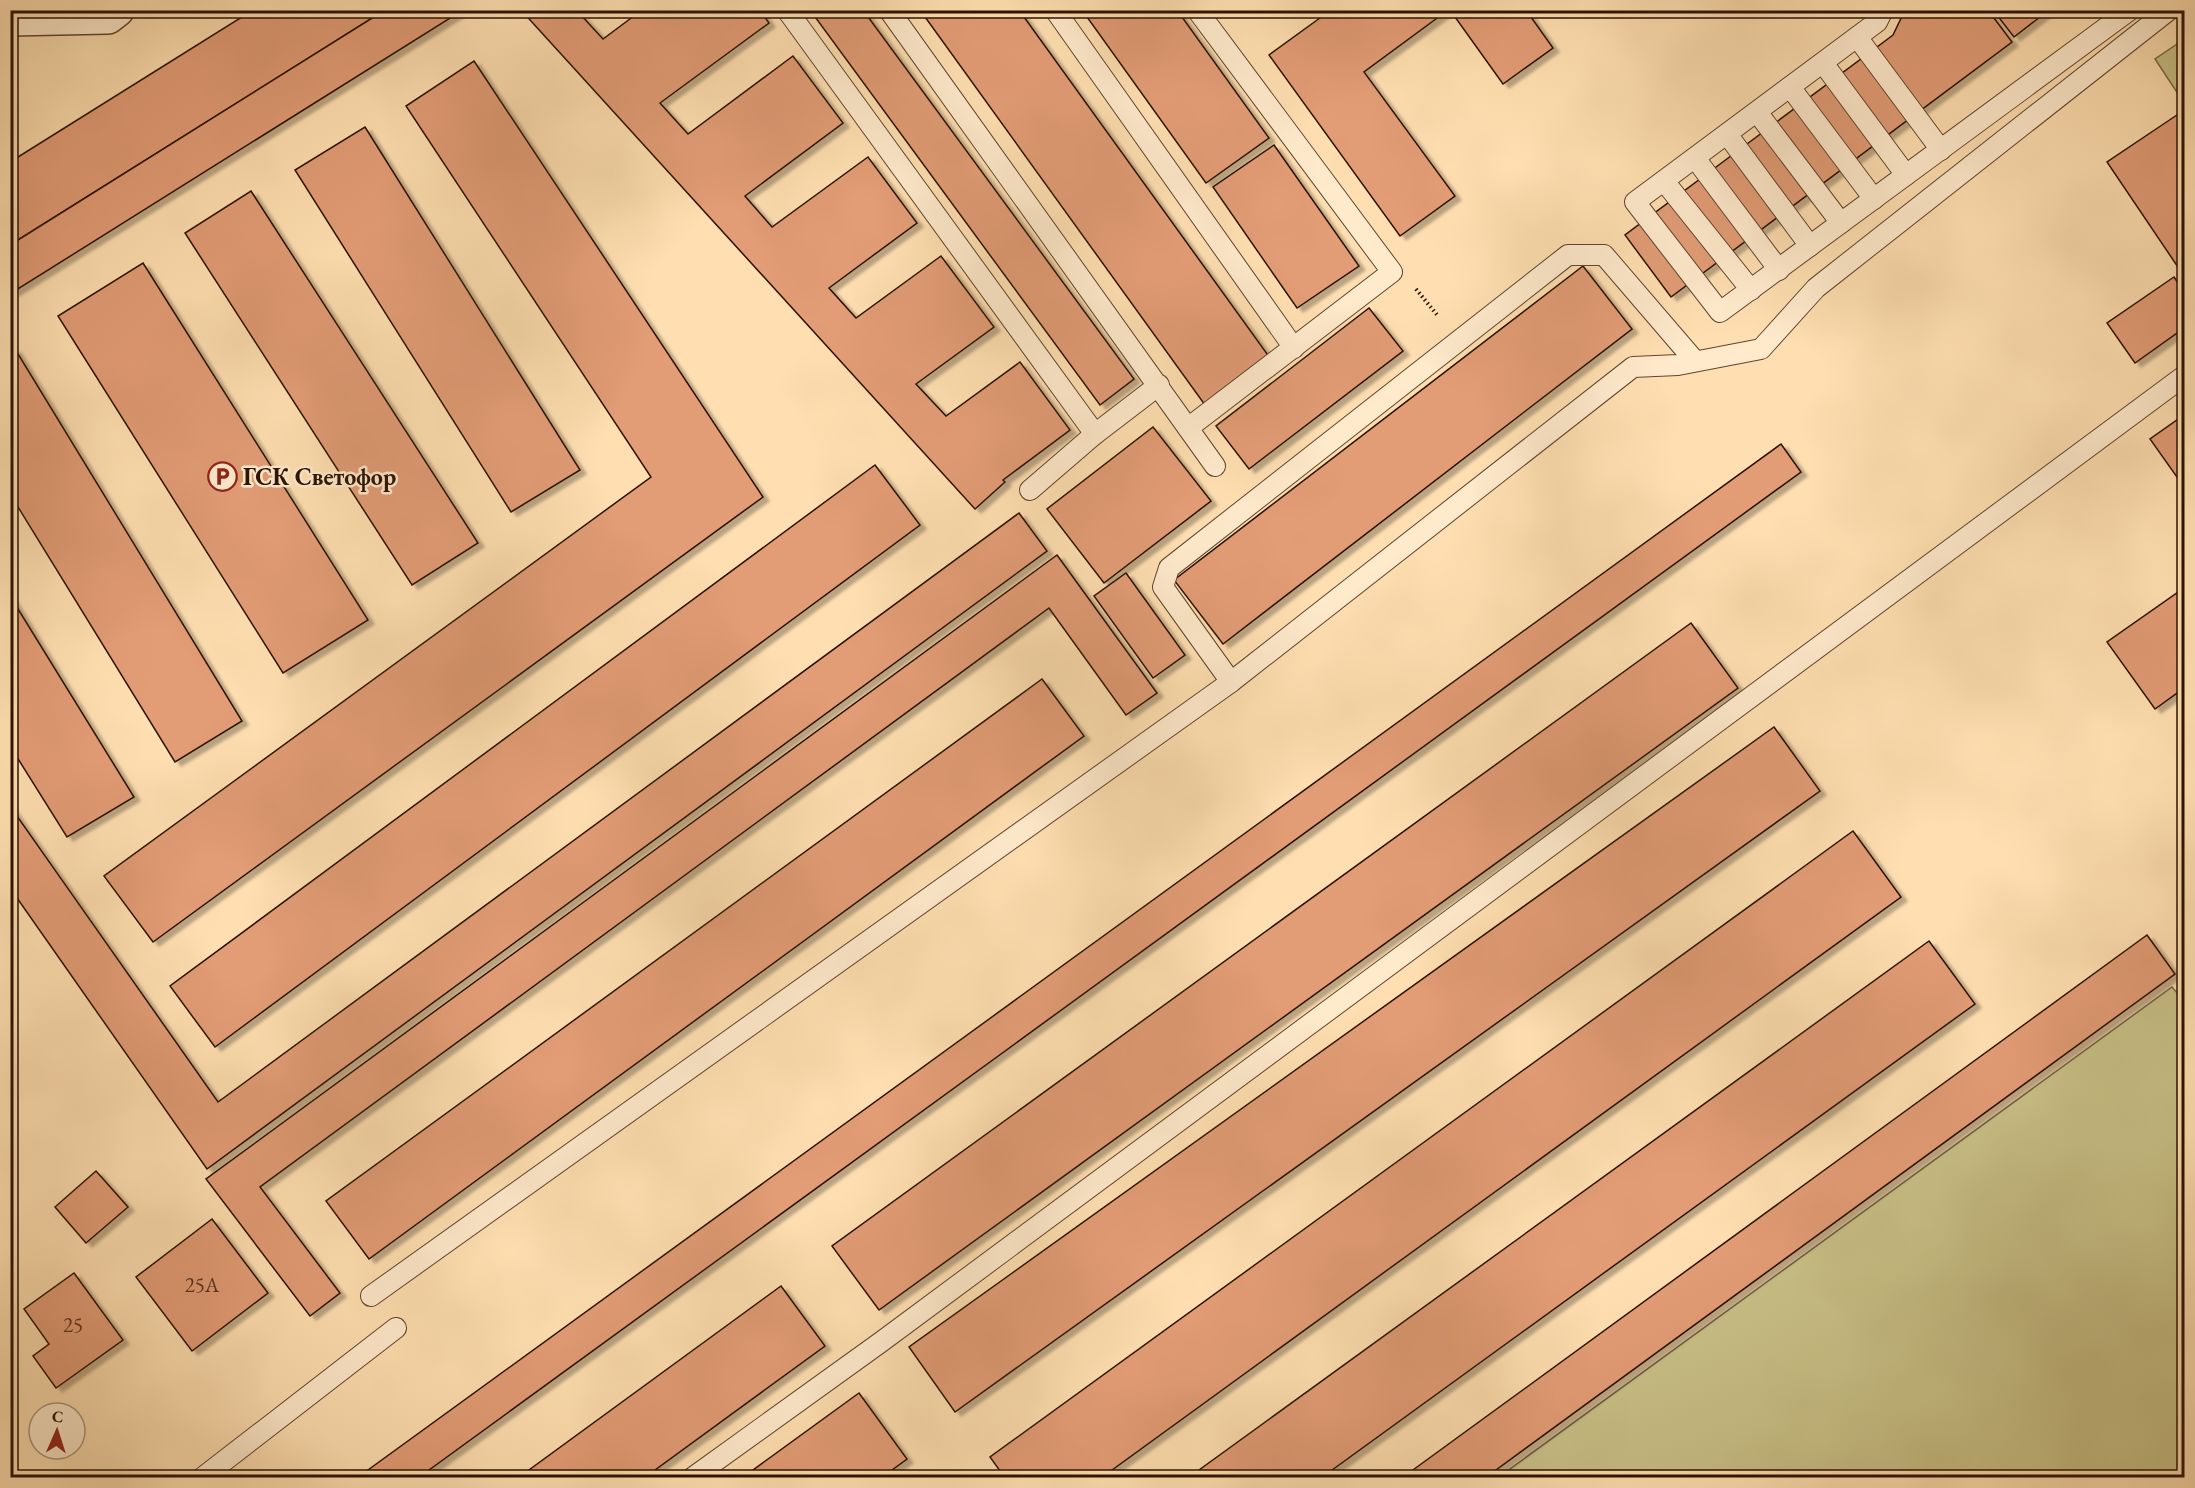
<svg xmlns="http://www.w3.org/2000/svg" width="2195" height="1488" viewBox="0 0 2195 1488" font-family="'EB Garamond',serif">
<style>
.green{fill:#c8c087;stroke:#7a6945;stroke-width:1.5}
.building{fill:#e29c76;stroke:#2b1203;stroke-width:1.5;filter:url(#shadow)}
.lines{fill:none;stroke-linecap:round;stroke-linejoin:round}
.service-casing{stroke:#60452e;stroke-width:22}
.minor-casing{stroke:#60452e;stroke-width:36}
.path{stroke:#2b1203;stroke-width:4;stroke-dasharray:1.5 3;stroke-linecap:butt}
.service{stroke:#ffeacc;stroke-width:20}
.minor{stroke:#ffeacc;stroke-width:33}
.labels{text-anchor:middle;stroke-width:5;stroke-linejoin:round;paint-order:stroke}
.number-label{font-size:21px;fill:#593420}
.poi-label{font-size:24px;font-weight:bold;fill:#2b1203;stroke:#ffeacc;text-anchor:start}
</style>
<defs>
<filter id="shadow"><feDropShadow dx="6" dy="4" stdDeviation="1.5" flood-color="#0004"/></filter>
</defs>
<rect width="100%" height="100%" fill="#ffdfb1"/>
<filter id="stains"><feTurbulence type="fractalNoise" baseFrequency=".00333" numOctaves="4"/><feColorMatrix values="0 0 0 0 .2 0 0 0 0 .09 0 0 0 0 .02 0 0 0 .5 -.17"/></filter>
<radialGradient id="worn" r=".72"><stop offset=".6" stop-color="#630" stop-opacity="0"/><stop offset="1" stop-color="#630" stop-opacity=".3"/></radialGradient>
<g class="green">
<path d="M2183,40L2184,42V103L2155,59Z"/>
<path d="M2172,987L2184,1001V1477H1499Z"/>
</g>
<g class="building">
<path d="M253,10H385L10,245V162Z"/>
<path d="M385,10H463L13,292L10,288V245Z"/>
<path d="M521,10H581L579,13L603,39L642,10H760L769,23L660,103L688,134L793,56L843,123L745,196L772,227L868,157L917,223L829,288L856,318L941,256L994,327L916,384L946,416L1020,362L1070,430L1003,480L1005,482L975,509Z"/>
<path d="M810,10H863L1134,379L1100,405Z"/>
<path d="M920,10H1019L1270,358L1205,405Z"/>
<path d="M1082,10H1177L1269,138L1206,183Z"/>
<path d="M1331,10H1448L1364,72L1455,196L1400,236L1269,55Z"/>
<path d="M1450,10H1526L1553,48L1503,84Z"/>
<path d="M1905,10H1988L2012,42L1671,297L1625,235L1893,35Z"/>
<path d="M1993,10H2049L2014,37Z"/>
<path d="M474,61L763,497L153,942L104,876L651,477L406,106Z"/>
<path d="M2177,115L2184,127V276L2107,162Z"/>
<path d="M365,127L580,470L511,512L295,170Z"/>
<path d="M1274,145L1359,266L1297,308L1213,187Z"/>
<path d="M251,191L478,543L412,585L185,233Z"/>
<path d="M143,263L368,620L283,673L58,316Z"/>
<path d="M1583,266L1632,329L1223,644L1174,580Z"/>
<path d="M2174,277L2184,292V328L2135,363L2107,323Z"/>
<path d="M1369,308L1403,351L1249,469L1216,426Z"/>
<path d="M15,349L242,721L175,762L10,494V351Z"/>
<path d="M2184,415V487L2150,439Z"/>
<path d="M1153,427L1211,501L1104,583L1047,509Z"/>
<path d="M1781,444L1801,472L418,1478H357Z"/>
<path d="M875,465L920,525L215,1047L170,986Z"/>
<path d="M1019,513L1047,551L207,1169L10,888V806L218,1102Z"/>
<path d="M1057,555L1157,693L1126,715L1049,608L260,1187L340,1293L310,1316L206,1179Z"/>
<path d="M1126,573L1185,655L1153,678L1094,596Z"/>
<path d="M2184,588V688L2155,709L2107,642Z"/>
<path d="M10,596L134,797L67,837L10,746Z"/>
<path d="M1691,623L1738,688L879,1310L832,1246Z"/>
<path d="M1042,679L1084,736L369,1259L326,1201Z"/>
<path d="M1774,727L1820,791L955,1412L909,1347Z"/>
<path d="M1853,831L1901,897L1101,1478H1005L990,1457Z"/>
<path d="M2147,935L2175,974L1485,1478H1402Z"/>
<path d="M1929,941L1975,1004L1321,1478H1188Z"/>
<path d="M96,1171L128,1207L86,1243L55,1207Z"/>
<path d="M212,1219L268,1293L192,1351L136,1277Z"/>
<path d="M74,1273L123,1340L56,1388L33,1356L49,1344L24,1309Z"/>
<path d="M781,1286L825,1346L644,1478H518Z"/>
<path d="M859,1393L907,1459L881,1478H742Z"/>
</g>
<g class="lines">
<defs>
<g id="service">
<path d="M787,10L1095,434"/>
<path d="M889,10L1215,466"/>
<path d="M1055,10L1294,348"/>
<path d="M1883,10L1877,22L1635,202L1720,312L2130,10"/>
<path d="M1857,37L1941,150"/>
<path d="M1823,63L1906,175"/>
<path d="M1790,87L1874,199"/>
<path d="M1757,112L1841,223"/>
<path d="M1727,134L1810,246"/>
<path d="M1695,158L1779,270"/>
<path d="M1664,181L1751,290"/>
<path d="M1188,428L1392,272L1197,10"/>
<path d="M1030,490L1095,434L1159,385"/>
<path d="M1231,682L1163,587L1169,568L1568,255H1604L1695,361"/>
<path d="M371,1296L1231,682L1633,367L1678,365L1761,349L1816,288L2169,10"/>
<path d="M202,1478L396,1328"/>
<path d="M692,1478L881,1342L2184,376"/>
</g>
<path id="minor" d="M10,19L108,17L117,10"/>
</defs>
<use href="#service" class="service-casing"/>
<use href="#minor" class="minor-casing"/>
<path class="path" d="M1416,289L1438,316"/>
<use href="#service" class="service"/>
<use href="#minor" class="minor"/>
</g>
<defs>
<symbol id="parking-ring" viewBox="-11 -11 22 22"><circle r="9.5" fill="#ffeacc" stroke="#8f2418" stroke-width="1.5"/><path d="M-3.5-5.5H1a3.5 3.5 0 0 1 0 7H-1V5.5H-3.5ZM-1-3.4V-.6H.8a1.4 1.4 0 0 0 0-2.8Z" fill="#8f2418"/></symbol>
</defs>
<g fill-rule="evenodd">
<use href="#parking-ring" x="206" y="460" width="33" height="33"/>
</g>
<g class="labels">
<g class="number-label">
<text x="202" y="1292">25А</text>
<text x="73" y="1332">25</text>
</g>
<g class="poi-label">
<text x="243" y="485">ГСК Светофор</text>
</g>
</g>
<rect width="2195" height="1488" fill="none" stroke="#ffdfb1" stroke-width="36"/>
<rect x="12" y="12" width="2171" height="1464" fill="none" stroke="#2b1203" stroke-width="3"/>
<rect x="18" y="18" width="2159" height="1452" fill="none" stroke="#2b1203" stroke-width="1.5"/>
<g transform="translate(57 1431) rotate(3)"><circle r="28" fill="#ffeacc" stroke="#aa947c" stroke-width="1.5"/>
<path d="M0-4.5L10 22L0 15L-10 22Z" fill="#8f2418"/>
<text y="-9" font-size="16" font-weight="bold" text-anchor="middle" fill="#2b1203">С</text>
</g>
<rect width="100%" height="100%" filter="url(#stains)"/>
<rect width="100%" height="100%" fill="url(#worn)"/>
</svg>
